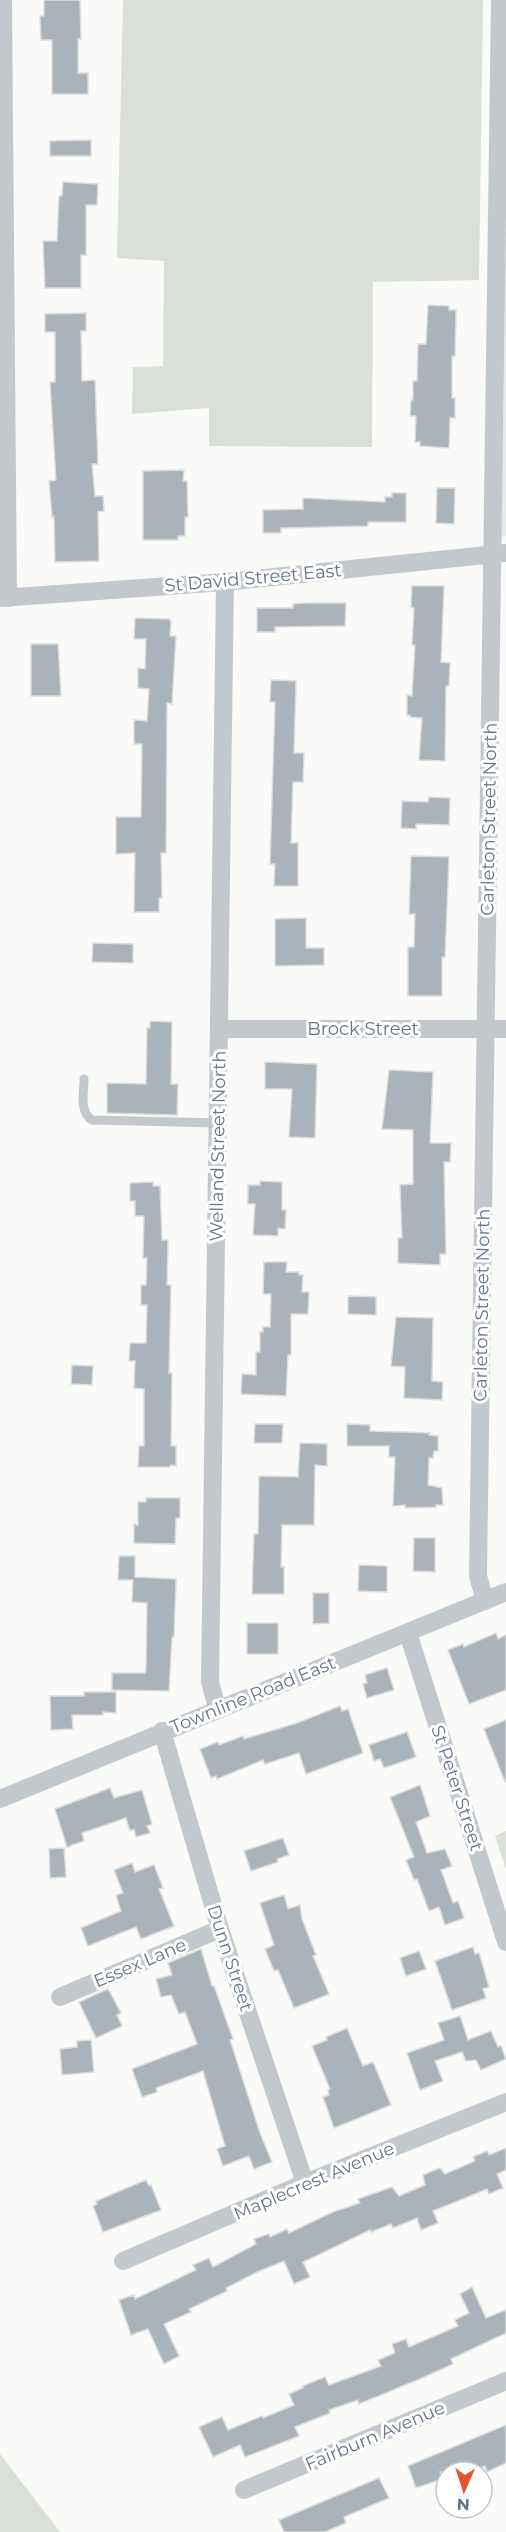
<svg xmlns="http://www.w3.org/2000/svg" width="506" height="2532" viewBox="0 0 506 2532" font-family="Montserrat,sans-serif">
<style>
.built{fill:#e8e9e9}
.green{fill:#dadfd7}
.building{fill:#aab3b9;stroke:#dcdcda;stroke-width:1.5}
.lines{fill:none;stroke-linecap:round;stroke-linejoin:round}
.lane{stroke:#c3c8cc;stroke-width:9}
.street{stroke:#c3c8cc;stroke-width:18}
.labels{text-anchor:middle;stroke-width:6;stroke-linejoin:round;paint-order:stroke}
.street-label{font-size:18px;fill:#657683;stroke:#fff}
</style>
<rect width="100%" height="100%" fill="#fafaf8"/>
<path class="built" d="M506,82V536L501,537Z"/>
<g class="green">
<path d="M123,0H483L479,280L373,282L372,447L209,446V408L132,414L133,367L163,366L164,261L117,258Z"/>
<path d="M506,1831V1869L495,1836Z"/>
<path d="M0,2454L60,2532H0Z"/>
</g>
<g class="building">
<path d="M44,0H80L81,39H78V73H88V94H52V40H41L40,16H44Z"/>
<path d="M91,140V156H50V141Z"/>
<path d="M63,182L98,184L97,205H86V255H81V288H45L43,241H57L59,196H62Z"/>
<path d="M428,305L449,306V310H456L455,356H452V398H455V418H450L449,448L420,446V442H415L416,416H410L411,400H413V381H417L418,344H426Z"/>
<path d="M86,313V331H81L82,381L95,380L98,464H92L95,496H103L104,511L98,512L99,561L55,562L54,516L52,517L49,481L56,480L50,382H55V332H45V314Z"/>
<path d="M184,470L183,481H187L188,517H185V536H178V540H143V471Z"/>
<path d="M437,488H455L454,524L436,523Z"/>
<path d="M392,493H406V522H368V526L281,528V533H263V510L303,509V498L385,502V497H392Z"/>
<path d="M412,586H444L441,662L450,663L449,686H446L445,761L419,760L422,718L410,717V715H407V695L412,696L415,645H412L414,608L411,607Z"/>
<path d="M305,603H346L345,626L275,627V632H257V608H293V604Z"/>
<path d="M135,618L169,619L171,622L170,636H176L172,704L167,703L166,853H161L162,898H159V912H134L135,853L116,854V817H141L142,744H134V720L147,721L149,689L138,688V668L145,669L146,639H134Z"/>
<path d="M31,644H58L61,696H31Z"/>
<path d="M271,680L296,681L294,753H304L303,782H293L291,843H298V886H274L275,864H270L275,702H270Z"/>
<path d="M429,797L450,798L449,825L416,824V829L401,828L402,801L428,802Z"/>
<path d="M411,856L449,857L445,957H442V996H408V947H414L415,914H409Z"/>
<path d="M306,918V948H324V965L275,966V919Z"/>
<path d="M93,943L133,944V963L92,962Z"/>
<path d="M150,1021L172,1022L171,1084H178L177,1115L107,1113V1083L146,1084L147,1028H150Z"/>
<path d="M265,1062L317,1064L315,1138L289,1137L292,1089H265Z"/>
<path d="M389,1070L433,1072L430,1143H451L450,1162H444L446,1254H440V1265L398,1263V1238H402L400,1185L413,1184V1130L382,1129Z"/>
<path d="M260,1181L282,1182V1210H286L285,1229L278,1228V1236L253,1235L255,1204H248V1185H260Z"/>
<path d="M153,1182V1186H160L162,1240H168L167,1285H171L169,1373H172L171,1446H176V1466L171,1465L170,1467H138L139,1446H144V1389L134,1388L135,1361H129L130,1343H146L147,1305H141V1285H146L147,1258H143L144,1216H135V1201H130V1183Z"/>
<path d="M264,1262H287L286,1272H299V1275H303L302,1292H309L308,1314H291V1355H288L286,1396L241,1394L242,1374L256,1375V1352H260V1332H263V1327H270L271,1294H263Z"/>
<path d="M348,1296L376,1297V1315L348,1314Z"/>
<path d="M396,1317L433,1318L432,1381L443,1382L442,1400L404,1398L405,1367L391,1366Z"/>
<path d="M72,1365L93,1366L92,1385L71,1384Z"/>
<path d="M255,1424H283L282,1443H254Z"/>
<path d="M347,1424L370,1425V1431L430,1433L429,1435L438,1436V1451H434L433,1458H429L428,1485L442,1488L443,1505H436V1507L405,1508V1505L393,1506L395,1457H389V1446H347Z"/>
<path d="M300,1443L327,1444V1466L315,1465L314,1525H282L281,1567H284V1594H252L254,1534H258L259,1476L298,1477Z"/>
<path d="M146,1498H180V1518H176L175,1544L134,1543V1524L138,1525V1502H146Z"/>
<path d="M414,1538H435V1572L413,1571Z"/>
<path d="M119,1556H135V1577L176,1579L174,1637H172L169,1691L112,1690V1673H145L146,1670L147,1603L132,1602L133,1580H118Z"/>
<path d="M359,1565L387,1566V1592L358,1591Z"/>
<path d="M313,1593H329V1623L313,1624Z"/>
<rect x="247" y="1623" width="31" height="31"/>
<path d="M496,1633L498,1639L506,1635V1690L469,1704L448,1650L463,1644L464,1647Z"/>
<path d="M387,1668L394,1690L367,1698L363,1684L367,1683L365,1675Z"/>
<path d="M84,1692H116V1713L103,1712V1715H72L73,1729L51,1730L50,1696H84Z"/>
<path d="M340,1706L342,1711L348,1709L363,1753L306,1774L299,1753L265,1764L263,1760L217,1779L216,1776L211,1778L200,1749L218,1742L219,1745L243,1736L244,1739L297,1723Z"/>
<path d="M506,1720V1782H505L484,1729Z"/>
<path d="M407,1732L416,1757L384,1768L380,1759L374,1761L369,1745Z"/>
<path d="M420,1785L430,1816L416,1822L427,1853L445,1849L452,1866L441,1870L453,1903L458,1901L464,1918L445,1925L439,1907L429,1911L417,1879L414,1880L406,1860L414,1857L390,1797Z"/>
<path d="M110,1788L114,1798L142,1790L152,1824L147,1826L150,1833L136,1837L134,1829L130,1831L126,1818L82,1833L84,1841L67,1847L55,1809Z"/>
<path d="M283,1838L289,1855L277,1859L278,1862L251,1871L244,1851Z"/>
<path d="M64,1848L66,1877L50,1878L49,1849Z"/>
<path d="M132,1863L135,1872L154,1865L163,1888L159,1889L174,1926L141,1939L136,1927L88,1946L81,1928L121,1911L116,1895L123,1893L114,1870Z"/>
<path d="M284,1895L288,1909L300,1905L302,1919L316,1955L313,1956L329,1994L294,2008L278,1970L274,1971L265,1949L274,1945L260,1903Z"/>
<path d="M473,1947L475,1954L479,1953L489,1987L483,1989L486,1998L452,2010L435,1961Z"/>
<path d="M201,1949L212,1986H214L233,2039L230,2040L260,2133L272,2162L254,2169L249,2156L223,2166L217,2149L225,2146L203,2071L156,2088L157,2092L142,2097L132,2069L197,2044L185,2012L179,2014L171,1995L161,1997L156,1979L172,1975L168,1963Z"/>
<path d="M419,1951L426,1969L406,1976L400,1958Z"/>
<path d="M108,1989L121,2013L117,2015L122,2026L96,2038L79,2002Z"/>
<path d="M460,2016L468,2040L491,2031L498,2047L501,2046L506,2059L481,2070L476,2060L466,2061L462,2052L435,2061L443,2081L420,2090L407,2053L444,2040L438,2023Z"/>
<path d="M347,2028L363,2066L373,2062L391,2105L334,2128L323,2097L329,2095L328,2090L330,2089L312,2046L327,2040L326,2037Z"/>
<path d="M91,2040L94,2072L62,2075L60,2049L77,2047V2041Z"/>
<path d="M506,2148V2170L497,2174L503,2188L489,2194L487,2189L433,2211L438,2223L421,2230L417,2218L393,2228L391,2224L371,2232L370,2230L303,2262L310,2277L294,2284L284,2261L257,2272L226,2288L227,2291L189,2309L191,2312L164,2324L179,2356L164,2364L148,2329L131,2335L119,2300L134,2295L135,2299L196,2270L193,2265L209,2258L213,2267L256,2244L254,2239L269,2234L270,2237L287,2229L289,2233L333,2212L360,2203L358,2199L392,2187L399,2196L425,2185L423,2175L440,2168L445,2174L475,2161L473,2157L487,2151L489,2155Z"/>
<path d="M146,2180L149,2186L151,2185L161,2210L103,2232L93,2206L97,2204L96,2201Z"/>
<path d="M472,2287L486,2318L506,2310V2333L451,2359L453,2364L422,2378L359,2404L358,2400L329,2410L330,2413L295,2427L299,2436L245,2457L240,2445L213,2457L199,2427L222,2417L228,2430L262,2416L263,2418L294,2405L289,2394L303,2388V2386L325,2377L329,2385L381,2366L378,2360L395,2353L392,2344L406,2339L409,2347L458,2326L455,2320L469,2313L460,2294Z"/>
<path d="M506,2425V2463L487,2472L485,2466L470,2472H440L442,2479L416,2488L408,2466Z"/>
<path d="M379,2478L389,2498L344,2517L346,2523L325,2532H284L279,2520Z"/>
</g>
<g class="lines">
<path class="lane" d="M84,1079C84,1092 79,1112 92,1120L218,1123"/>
<g class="street">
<path d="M3,0L8,598"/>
<path d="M0,598L225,582L506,553"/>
<path d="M220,1029H506"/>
<path d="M485,1601L478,1576L500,0"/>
<path d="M408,1633L506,1942"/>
<path d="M217,1708L210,1682L225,582"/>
<path d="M162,1731L220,1929L305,2183"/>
<path d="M0,1799L506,1592"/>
<path d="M60,1997L220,1929"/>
<path d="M123,2261L305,2183L506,2102"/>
<path d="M244,2490L506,2381"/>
</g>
</g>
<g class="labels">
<g class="street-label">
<text transform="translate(253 578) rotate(-5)" y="6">St David Street East</text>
<text transform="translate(489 819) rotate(-89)" y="6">Carleton Street North</text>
<text x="363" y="1035">Brock Street</text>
<text transform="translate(218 1146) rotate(-89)" y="6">Welland Street North</text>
<text transform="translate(482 1305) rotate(-89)" y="6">Carleton Street North</text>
<text transform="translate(253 1695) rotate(-22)" y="6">Townline Road East</text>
<text transform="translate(457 1788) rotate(72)" y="6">St Peter Street</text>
<text transform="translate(230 1958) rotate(72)" y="6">Dunn Street</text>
<text transform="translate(140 1963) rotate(-23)" y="6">Essex Lane</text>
<text transform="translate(314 2181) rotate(-23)" y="6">Maplecrest Avenue</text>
<text transform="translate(375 2436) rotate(-23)" y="6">Fairburn Avenue</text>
</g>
</g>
<g transform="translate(464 2490) rotate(183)"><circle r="28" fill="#ffffff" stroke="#c1c8cd" stroke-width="1.5"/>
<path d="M0-4.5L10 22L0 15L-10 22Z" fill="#e4572e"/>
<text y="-9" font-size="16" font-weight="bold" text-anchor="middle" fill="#657683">N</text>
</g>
</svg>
